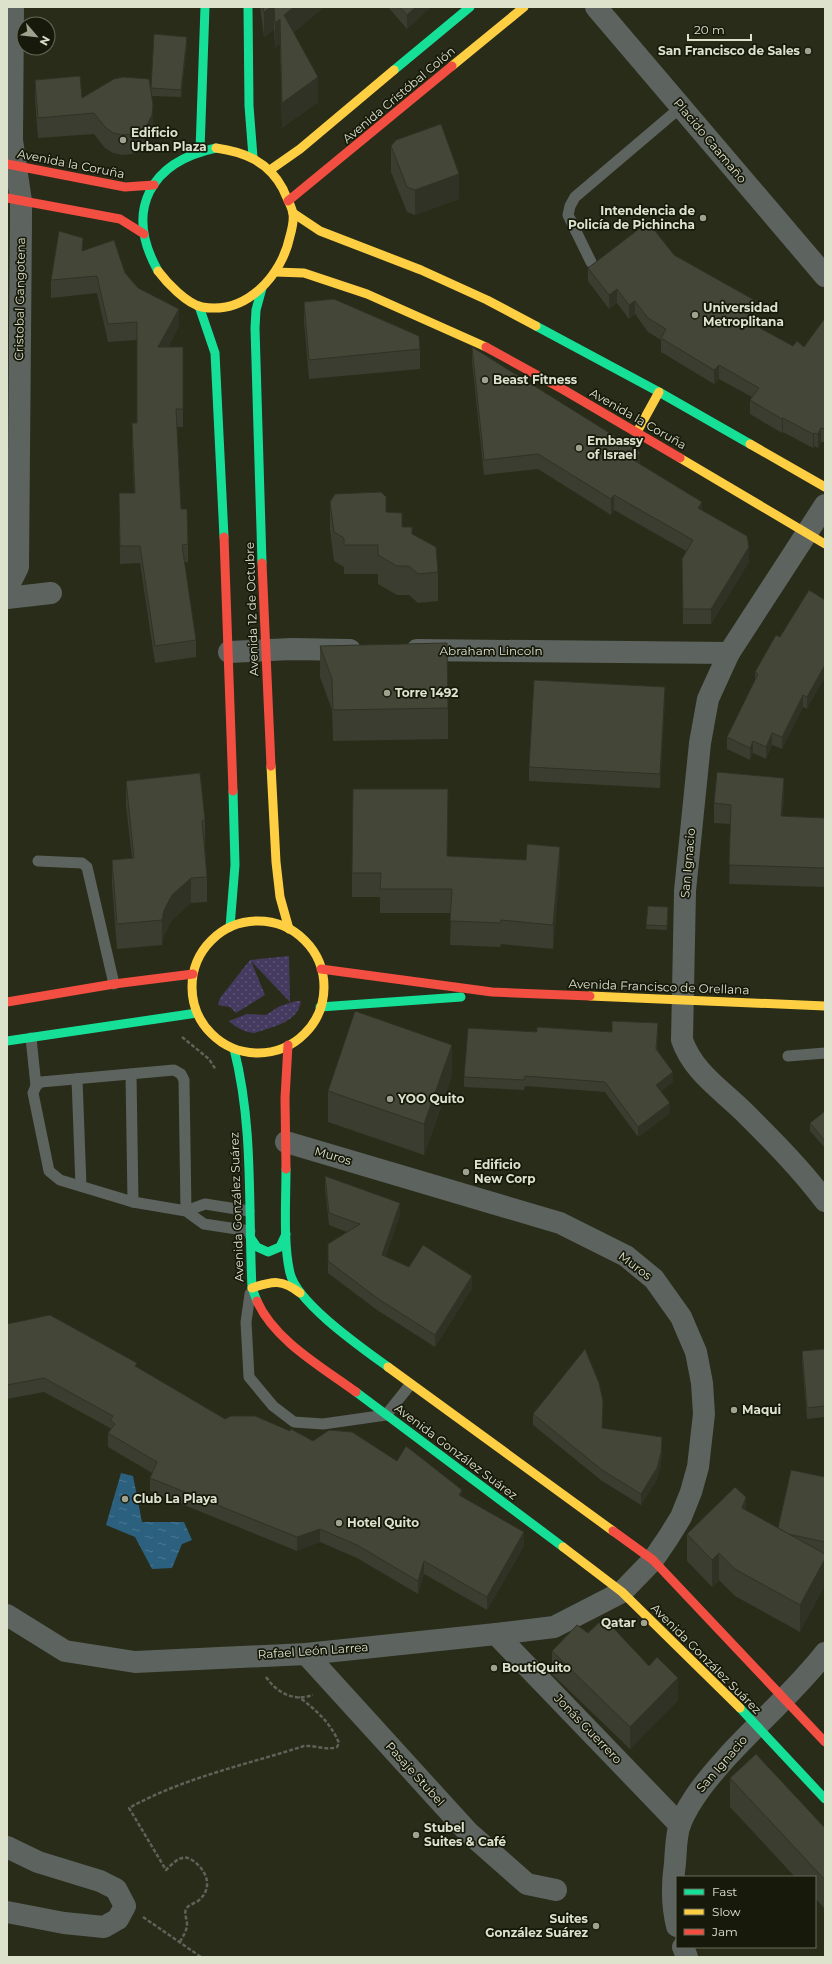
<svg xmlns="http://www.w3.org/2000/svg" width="832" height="1964" viewBox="0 0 832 1964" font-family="Montserrat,sans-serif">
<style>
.grass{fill:url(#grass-dots)}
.water{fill:url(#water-ripples)}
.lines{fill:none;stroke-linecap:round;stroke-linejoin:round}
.path{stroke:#5e6259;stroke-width:2.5;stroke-dasharray:4 2;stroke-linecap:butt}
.lane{stroke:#5d635f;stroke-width:11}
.street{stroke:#5d635f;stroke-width:22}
.fast{stroke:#16e098;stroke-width:9}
.slow{stroke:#ffcf43;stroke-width:9}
.jam{stroke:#f24e42;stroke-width:9}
.wall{fill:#3a3d2f}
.shaded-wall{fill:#303226}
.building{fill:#444737;stroke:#303226}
.poi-dot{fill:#9ea28e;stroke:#171a0b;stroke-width:1.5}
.labels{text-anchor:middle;stroke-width:3.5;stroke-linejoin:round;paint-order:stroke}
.poi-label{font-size:12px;font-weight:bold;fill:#dde2cd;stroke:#171a0b;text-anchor:start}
.street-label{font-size:12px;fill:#dde2cd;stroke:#171a0b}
</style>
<defs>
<pattern id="grass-dots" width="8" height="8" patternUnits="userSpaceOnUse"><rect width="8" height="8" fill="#453a5f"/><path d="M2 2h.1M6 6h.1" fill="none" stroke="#5f5675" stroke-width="1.8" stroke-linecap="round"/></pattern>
<pattern id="water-ripples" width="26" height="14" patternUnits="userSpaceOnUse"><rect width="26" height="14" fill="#2b617f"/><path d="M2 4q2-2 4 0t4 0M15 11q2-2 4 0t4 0" fill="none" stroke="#497790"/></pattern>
</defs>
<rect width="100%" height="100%" fill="#282c18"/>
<g class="grass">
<path d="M289,956L290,1002L251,961L265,995L236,1013L230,1007L218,1005L220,998L250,960Z"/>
<path d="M296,1001H301C298,1019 282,1024 267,1029C263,1030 258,1032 255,1033C246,1033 235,1027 229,1021L247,1014L266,1015L280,1006Z"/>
</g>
<path class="water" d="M121,1473L133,1476L142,1522H184L192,1540L182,1544L172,1568L152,1569L135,1537L106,1525Z"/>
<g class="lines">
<g class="path">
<path d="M182,1037L209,1059L216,1070"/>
<path d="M266,1677C277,1693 294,1702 313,1695"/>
<path d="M143,1917L201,1957"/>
<path d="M180,1942C183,1936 187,1931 187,1924C187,1919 184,1914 186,1909C189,1904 194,1904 198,1901C214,1888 207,1870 192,1860C182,1853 173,1863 166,1870L129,1808C183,1778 245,1765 304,1746C315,1745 327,1751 337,1747L339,1743C330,1722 317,1711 299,1697"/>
</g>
<g class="lane">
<path d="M591,262L568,215L570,206L575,197L681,107"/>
<path d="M38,861L82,863L87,867L114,984"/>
<path d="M31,1038L36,1086"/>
<path d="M788,1056L825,1053"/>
<path d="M131,1074L133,1202"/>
<path d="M77,1079L81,1186"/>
<path d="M249,1211L205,1204L186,1211L184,1080L181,1074L174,1070L41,1082L36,1086L33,1093L49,1171L60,1180L133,1202L186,1211L204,1224L250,1231"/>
<path d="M250,1294L246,1322L249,1377L273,1406L294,1422L323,1424L386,1415L410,1385"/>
</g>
<g class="street">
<path d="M596,7L825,276"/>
<path d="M825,505L729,653L708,699L700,743L685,891L682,1040C693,1072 722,1090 745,1113C773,1141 801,1169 825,1201"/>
<path d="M7,589L18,567L21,223V201L12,140L13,7"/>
<path d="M7,598L51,593"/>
<path d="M417,650L729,653"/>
<path d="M229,652L292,649L350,650"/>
<path d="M7,1615L65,1651L135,1662L306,1654L496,1634L554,1627L622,1592L653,1560L668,1538L681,1517L691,1492L698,1467L704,1414L702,1383L696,1352L681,1317L654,1279L626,1256L560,1223L286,1142"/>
<path d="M496,1634L680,1825"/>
<path d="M306,1654L468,1832L527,1884L556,1890"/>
<path d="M7,1847L38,1862L100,1881L116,1889L125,1906L118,1919L104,1927L64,1923L7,1912"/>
<path d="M677,1926C672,1906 672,1884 675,1863C676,1850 676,1835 680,1824C691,1798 709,1777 727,1757C759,1722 796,1690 825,1653"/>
<path d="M683,1947L687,1957"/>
</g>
<g class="fast">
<path d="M248,7L249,106L253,157"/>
<path d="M394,70L470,7"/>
<path d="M200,150L205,7"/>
<path d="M158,271C124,210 150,162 216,148"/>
<path d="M199,306L215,353L224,537"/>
<path d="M536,326L659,392L750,444"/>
<path d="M262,563L255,328L256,310L262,288"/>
<path d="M230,927L235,865L233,791"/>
<path d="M320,1007L461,997"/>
<path d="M7,1041L197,1013"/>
<path d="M234,1049C254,1127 248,1208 252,1288L257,1301"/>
<path d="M286,1169C286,1200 283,1244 290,1273C297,1303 362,1348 388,1367"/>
<path d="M250,1237L257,1247L268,1252L280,1247L286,1234"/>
<path d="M356,1392L563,1547"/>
<path d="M740,1708L825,1799"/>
</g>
<g class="slow">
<path d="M452,66L524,7"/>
<path d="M270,170L300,149L394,70"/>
<path d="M293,213L320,231L421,270L487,300L536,326"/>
<path d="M158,271C167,283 187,304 202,307C247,315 282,275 290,236C292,229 294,221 293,214C292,206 286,197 283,189C269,162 245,152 216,148"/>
<path d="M275,272L304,273L367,294L486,347"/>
<path d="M637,432L659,392"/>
<path d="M750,444L825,487"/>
<path d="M680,458L825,544"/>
<path d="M271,766L276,862L280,897L289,929"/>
<circle cx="258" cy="987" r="66"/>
<path d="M590,996L825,1006"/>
<path d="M252,1288C273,1281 282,1279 300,1293"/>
<path d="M388,1367L613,1531"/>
<path d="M563,1547L622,1592L740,1708"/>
</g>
<g class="jam">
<path d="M7,164L125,187L154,185"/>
<path d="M7,198L120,219L144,234"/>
<path d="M288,201L452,66"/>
<path d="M486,347L564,390L680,458"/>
<path d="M224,537L233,791"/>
<path d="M262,563L271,766"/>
<path d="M321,969L492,992L590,996"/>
<path d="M7,1002L114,984L193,974"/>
<path d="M286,1169L285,1098L288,1045"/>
<path d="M257,1301C274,1340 322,1367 356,1392"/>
<path d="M613,1531L653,1560L825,1742"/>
</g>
</g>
<g class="wall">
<path d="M260,7H324L294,32L318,102L282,128L280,44L275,48L274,30L264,37Z"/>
<path d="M388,7H431L407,29Z"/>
<path d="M187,44L181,97L152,96L153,126L152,135L148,144L141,150L132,154L122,155L113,153L105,148L94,134L38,138L35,100V80L82,98L151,88Z"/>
<path d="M391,146L459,199L415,215L407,212L391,172Z"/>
<path d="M83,251L125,273L138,288L179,326L168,347H183V427H177L181,509L188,544V562H184L196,640V657L155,663L140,563L120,564L119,493H134L132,441V423H137V340L108,342L97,293L51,298V280Z"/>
<path d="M674,255L756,315L751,323L793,346L804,347L825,318V442H821L818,448L814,446L813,448L783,432L782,433L750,414V400L752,397L719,379L714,384L661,352V340L648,332L635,314L629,319L617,303L609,309L588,281V268Z"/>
<path d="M304,302L420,349V369L309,379L304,322Z"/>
<path d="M472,347L640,464L702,511L749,562L711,624H683L682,559L686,551L614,510L611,515L538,469L484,475L472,362Z"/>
<path d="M330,502L386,512L412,534L438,572V601L418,603L409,595H397L378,584V574H344V567L334,561L330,530Z"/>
<path d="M809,590L807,709L803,707L782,749L772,745L766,759L753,753L750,760L727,749V737L755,681V672L780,637Z"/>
<path d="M320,646L448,708V739L333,741L332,710L320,677Z"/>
<path d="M665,701L660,788L529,781V767Z"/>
<path d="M126,781L205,820V845L207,877V902L191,903L172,920L164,935L162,945L117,949L112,885V860L132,858L126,806Z"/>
<path d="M784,798L782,816L824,818L825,799V887L729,884L731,824L714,823V803Z"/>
<path d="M448,813L447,856L560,871L553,949L501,944L500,947L450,945L451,913H380V897H352V873Z"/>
<path d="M648,906L668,907L667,930L646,929Z"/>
<path d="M537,1032H612L658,1033L657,1049L673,1082L661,1091L670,1113L638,1137L605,1092L525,1086L524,1090L464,1087V1077Z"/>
<path d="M452,1076L424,1155L328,1122V1091Z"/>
<path d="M825,1111V1148L810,1131V1123Z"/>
<path d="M325,1176L400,1215L385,1257L409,1267L472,1288L435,1347L377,1310L328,1273V1244L347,1232L329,1225L325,1188Z"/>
<path d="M7,1324L137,1367L225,1419L313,1441L397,1461L462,1497L524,1546L487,1610L424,1574L418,1594L357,1558L320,1542L297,1551L150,1491V1478L152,1473L108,1447V1433L110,1430V1428L44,1392L7,1399Z"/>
<path d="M825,1349V1417L807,1419L802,1362V1351Z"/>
<path d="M533,1414L602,1428L662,1448L661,1464L657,1479L641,1505L602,1481L533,1425Z"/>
<path d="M825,1477V1553H822L800,1632L735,1596L719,1580L712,1587L687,1561V1534L746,1510L778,1528Z"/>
<path d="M588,1633L649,1666L678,1700L630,1749L552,1674V1651Z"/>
<path d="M730,1778L825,1828V1909L815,1898V1877H795L730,1807Z"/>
</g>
<g class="shaded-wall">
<path d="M271,7H274V30L264,37V12Z"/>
<path d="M294,7H324L284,40V15Z"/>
<path d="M416,7H431L407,29V15Z"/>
<path d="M280,19V44L275,48V23Z"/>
<path d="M187,37V44L181,97V90Z"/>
<path d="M318,77V102L282,128V103Z"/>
<path d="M153,105V126L152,135L148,144L141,150L132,154V134Z"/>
<path d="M459,174V199L415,215V190Z"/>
<path d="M617,289V303L609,309V295Z"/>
<path d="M635,301V314L629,319V305Z"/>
<path d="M756,301V315L745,334V320Z"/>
<path d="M179,309V326L158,365V347Z"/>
<path d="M719,365V379L714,384V370Z"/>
<path d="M783,418V432L782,433V419Z"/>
<path d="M821,428V442L818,448V434Z"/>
<path d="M814,433V446L813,448V434Z"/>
<path d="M640,452V467L635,461Z"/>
<path d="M614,495V510L611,515V499Z"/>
<path d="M702,502V517L698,508Z"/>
<path d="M749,547V562L711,624V609Z"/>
<path d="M825,665V677L807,709V697Z"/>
<path d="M665,687V701L660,788V774Z"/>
<path d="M803,695V707L782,749V737Z"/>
<path d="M772,733V745L766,759V747Z"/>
<path d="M753,741V753L750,760V748Z"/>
<path d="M784,778V798L781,836V816Z"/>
<path d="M560,847V871L553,949V925Z"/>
<path d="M191,878V903L172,920L164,935L162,945V920L164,910L172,895Z"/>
<path d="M452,1045V1076L424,1155V1124Z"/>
<path d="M673,1072V1082L656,1095V1085Z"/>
<path d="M670,1103V1113L638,1137V1127Z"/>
<path d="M400,1203V1215L382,1268V1255Z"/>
<path d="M472,1276V1288L435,1347V1335Z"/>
<path d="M662,1437L661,1464L657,1479L641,1505V1494Z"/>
<path d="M462,1490V1504L459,1495Z"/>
<path d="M746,1497V1524L742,1508Z"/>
<path d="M320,1529V1542L297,1551V1537Z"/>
<path d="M524,1532V1546L487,1610V1597Z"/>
<path d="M719,1553V1580L712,1587V1560Z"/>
<path d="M825,1559V1586L800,1632V1605Z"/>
<path d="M424,1561V1574L418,1594V1581Z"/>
<path d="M678,1678V1700L630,1749V1727Z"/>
</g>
<g class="building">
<path d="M263,7H271L264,12Z"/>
<path d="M274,7H294L284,15L318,77L282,103L280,19L275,23Z"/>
<path d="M400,7H416L407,15Z"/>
<path d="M154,34L187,37L181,90L151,88Z"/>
<path d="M80,76L82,98L114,79L123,77L149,79L153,105L152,115L148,123L141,130L132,134L122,135L113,133L105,127L94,113L38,118L35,80Z"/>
<path d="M441,124L459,174L415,190L407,187L391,146L396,140Z"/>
<path d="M648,222L674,255L756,301L745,320L793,346L797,341L804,347L825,318V429L821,428L818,434L814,433L813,434L783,418L782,419L750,400L759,388L719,365L714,370L661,338L666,329L648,318L635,301L629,305L617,289L609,295L588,268Z"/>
<path d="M59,231L83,238L82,251L114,240L125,273L138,288L179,309L158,347H183V409H176L181,509H187L188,544L182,545L196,640L155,646L140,546H120L119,493H135L132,423H137V322L108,324L97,276L51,280Z"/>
<path d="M334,299L419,336L420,349L309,360L304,302Z"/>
<path d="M472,347L640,452L635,461L702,502L698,508L747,536L749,547L711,609H683L682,559L693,540L614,495L611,499L538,454L484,460Z"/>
<path d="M381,492L386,497V512L402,513V527H412V534L436,547L438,572L418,574L409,566H397L378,555V545H344V538L334,532L330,502L335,494Z"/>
<path d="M809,590L825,600V665L807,697L803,695L782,737L772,733L766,747L753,741L750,748L727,737L758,674L755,672L776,635L780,637Z"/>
<path d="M447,643L448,708L333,710L332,679L320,646Z"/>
<path d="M534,680L665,687L660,774L529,767Z"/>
<path d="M717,772L784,778L781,816L824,818L825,799V868L729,865L731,805L714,803Z"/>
<path d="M200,773L205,820L202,821L207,877L191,878L172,895L164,910L162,920L117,924L112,860L134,858L126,781Z"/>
<path d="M353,789H448L447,856L526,860L527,844L560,847L553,925L501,920L500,923L450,921L452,889H380L381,873H352Z"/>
<path d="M648,906L668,907L667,926L646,925Z"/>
<path d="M355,1011L452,1045L424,1124L328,1091Z"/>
<path d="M612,1021L658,1023L656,1049L673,1072L656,1085L670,1103L638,1127L605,1082L525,1076L524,1080L464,1077L468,1028L537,1032V1027L612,1032Z"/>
<path d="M825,1111V1141L810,1123Z"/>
<path d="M325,1176L400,1203L382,1255L409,1267L423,1245L472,1276L435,1335L377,1298L328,1261V1244L360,1224L329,1213Z"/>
<path d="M50,1315L137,1363L135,1366L225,1419L231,1416H255L290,1431L291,1429L313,1441L329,1430L352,1432L397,1461L406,1446L462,1490L459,1495L524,1532L487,1597L424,1561L418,1581L357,1545L320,1529L297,1537L150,1478L157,1462L108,1433L115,1424L110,1420L113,1416L44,1378L7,1385V1324Z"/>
<path d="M585,1349L599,1383L603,1401L602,1428L662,1437L661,1453L657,1468L641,1494L602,1470L533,1414Z"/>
<path d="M825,1349V1406L807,1408L802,1351Z"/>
<path d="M791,1470L825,1477V1542L788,1534L778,1528Z"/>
<path d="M735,1487L746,1497L742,1508L825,1554V1559L800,1605L735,1569L719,1553L712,1560L687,1534Z"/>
<path d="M604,1618L649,1666L657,1657L678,1678L630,1727L552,1651L577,1625L588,1633Z"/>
<path d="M756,1754L825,1828V1880L730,1778Z"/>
</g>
<g class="poi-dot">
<circle cx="808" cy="51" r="4"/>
<circle cx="123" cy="140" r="4"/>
<circle cx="703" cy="218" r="4"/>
<circle cx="695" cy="315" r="4"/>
<circle cx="485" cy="380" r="4"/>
<circle cx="579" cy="448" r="4"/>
<circle cx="387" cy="693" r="4"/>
<circle cx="390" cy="1099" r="4"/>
<circle cx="466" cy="1172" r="4"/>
<circle cx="734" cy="1410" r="4"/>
<circle cx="125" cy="1499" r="4"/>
<circle cx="339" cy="1523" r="4"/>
<circle cx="644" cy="1623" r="4"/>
<circle cx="494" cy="1668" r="4"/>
<circle cx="416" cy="1835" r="4"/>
<circle cx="596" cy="1926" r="4"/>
</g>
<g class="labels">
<g class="poi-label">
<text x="800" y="55" text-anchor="end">San Francisco de Sales</text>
<text x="131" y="137">Edificio<tspan x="131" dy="14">Urban Plaza</tspan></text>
<text x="695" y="215" text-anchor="end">Intendencia de<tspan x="695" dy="14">Policía de Pichincha</tspan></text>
<text x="703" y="312">Universidad<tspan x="703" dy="14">Metroplitana</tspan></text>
<text x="493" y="384">Beast Fitness</text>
<text x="587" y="445">Embassy<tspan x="587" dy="14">of Israel</tspan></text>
<text x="395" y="697">Torre 1492</text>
<text x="398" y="1103">YOO Quito</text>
<text x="474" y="1169">Edificio<tspan x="474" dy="14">New Corp</tspan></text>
<text x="742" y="1414">Maqui</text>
<text x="133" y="1503">Club La Playa</text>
<text x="347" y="1527">Hotel Quito</text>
<text x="636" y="1627" text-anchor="end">Qatar</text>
<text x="502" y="1672">BoutiQuito</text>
<text x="424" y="1832">Stubel<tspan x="424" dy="14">Suites &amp; Café</tspan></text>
<text x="588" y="1923" text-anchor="end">Suites<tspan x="588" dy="14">González Suárez</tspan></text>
</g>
<g class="street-label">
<text transform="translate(399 95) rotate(-40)" y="4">Avenida Cristóbal Colón</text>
<text transform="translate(710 141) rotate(50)" y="4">Placido Caamaño</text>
<text transform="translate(71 164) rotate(11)" y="4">Avenida la Coruña</text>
<text transform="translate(20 299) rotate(-89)" y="4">Cristobal Gangotena</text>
<text transform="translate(638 419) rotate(30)" y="4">Avenida la Coruña</text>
<text transform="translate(252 609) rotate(-92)" y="4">Avenida 12 de Octubre</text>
<text x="491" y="655">Abraham Lincoln</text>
<text transform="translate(688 863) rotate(-85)" y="4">San Ignacio</text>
<text transform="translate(659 987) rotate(2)" y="4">Avenida Francisco de Orellana</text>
<text transform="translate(333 1156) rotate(16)" y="4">Muros</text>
<text transform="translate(237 1207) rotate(-92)" y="4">Avenida González Suárez</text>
<text transform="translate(635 1266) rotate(37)" y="4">Muros</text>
<text transform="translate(456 1452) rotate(37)" y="4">Avenida González Suárez</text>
<text transform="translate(313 1651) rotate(-4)" y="4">Rafael León Larrea</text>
<text transform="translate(706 1659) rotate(45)" y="4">Avenida González Suárez</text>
<text transform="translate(588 1729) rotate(46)" y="4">Jonás Guerrero</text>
<text transform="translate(722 1764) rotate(-49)" y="4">San Ignacio</text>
<text transform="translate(415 1774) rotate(48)" y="4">Pasaje Stubel</text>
</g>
</g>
<rect width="832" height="1964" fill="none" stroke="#dde2cd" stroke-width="16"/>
<rect x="676" y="1876" width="140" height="72" fill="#171a0b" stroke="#666a59"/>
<rect x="684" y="1889" width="20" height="6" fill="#16e098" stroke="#666a59"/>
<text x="712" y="1896" font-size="12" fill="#dde2cd">Fast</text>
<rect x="684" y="1909" width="20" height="6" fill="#ffcf43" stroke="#666a59"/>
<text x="712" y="1916" font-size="12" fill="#dde2cd">Slow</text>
<rect x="684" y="1929" width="20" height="6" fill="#f24e42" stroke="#666a59"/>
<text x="712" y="1936" font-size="12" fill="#dde2cd">Jam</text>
<g transform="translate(36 36) rotate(118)"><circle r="19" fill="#171a0b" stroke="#666a59"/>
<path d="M0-3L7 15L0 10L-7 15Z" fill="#9ea28e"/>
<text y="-6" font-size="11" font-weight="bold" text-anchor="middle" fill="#dde2cd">N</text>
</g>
<path d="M688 34v6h63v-6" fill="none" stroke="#dde2cd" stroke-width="2"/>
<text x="694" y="34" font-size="12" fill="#dde2cd" stroke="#171a0b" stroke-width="3" paint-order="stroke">20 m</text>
</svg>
